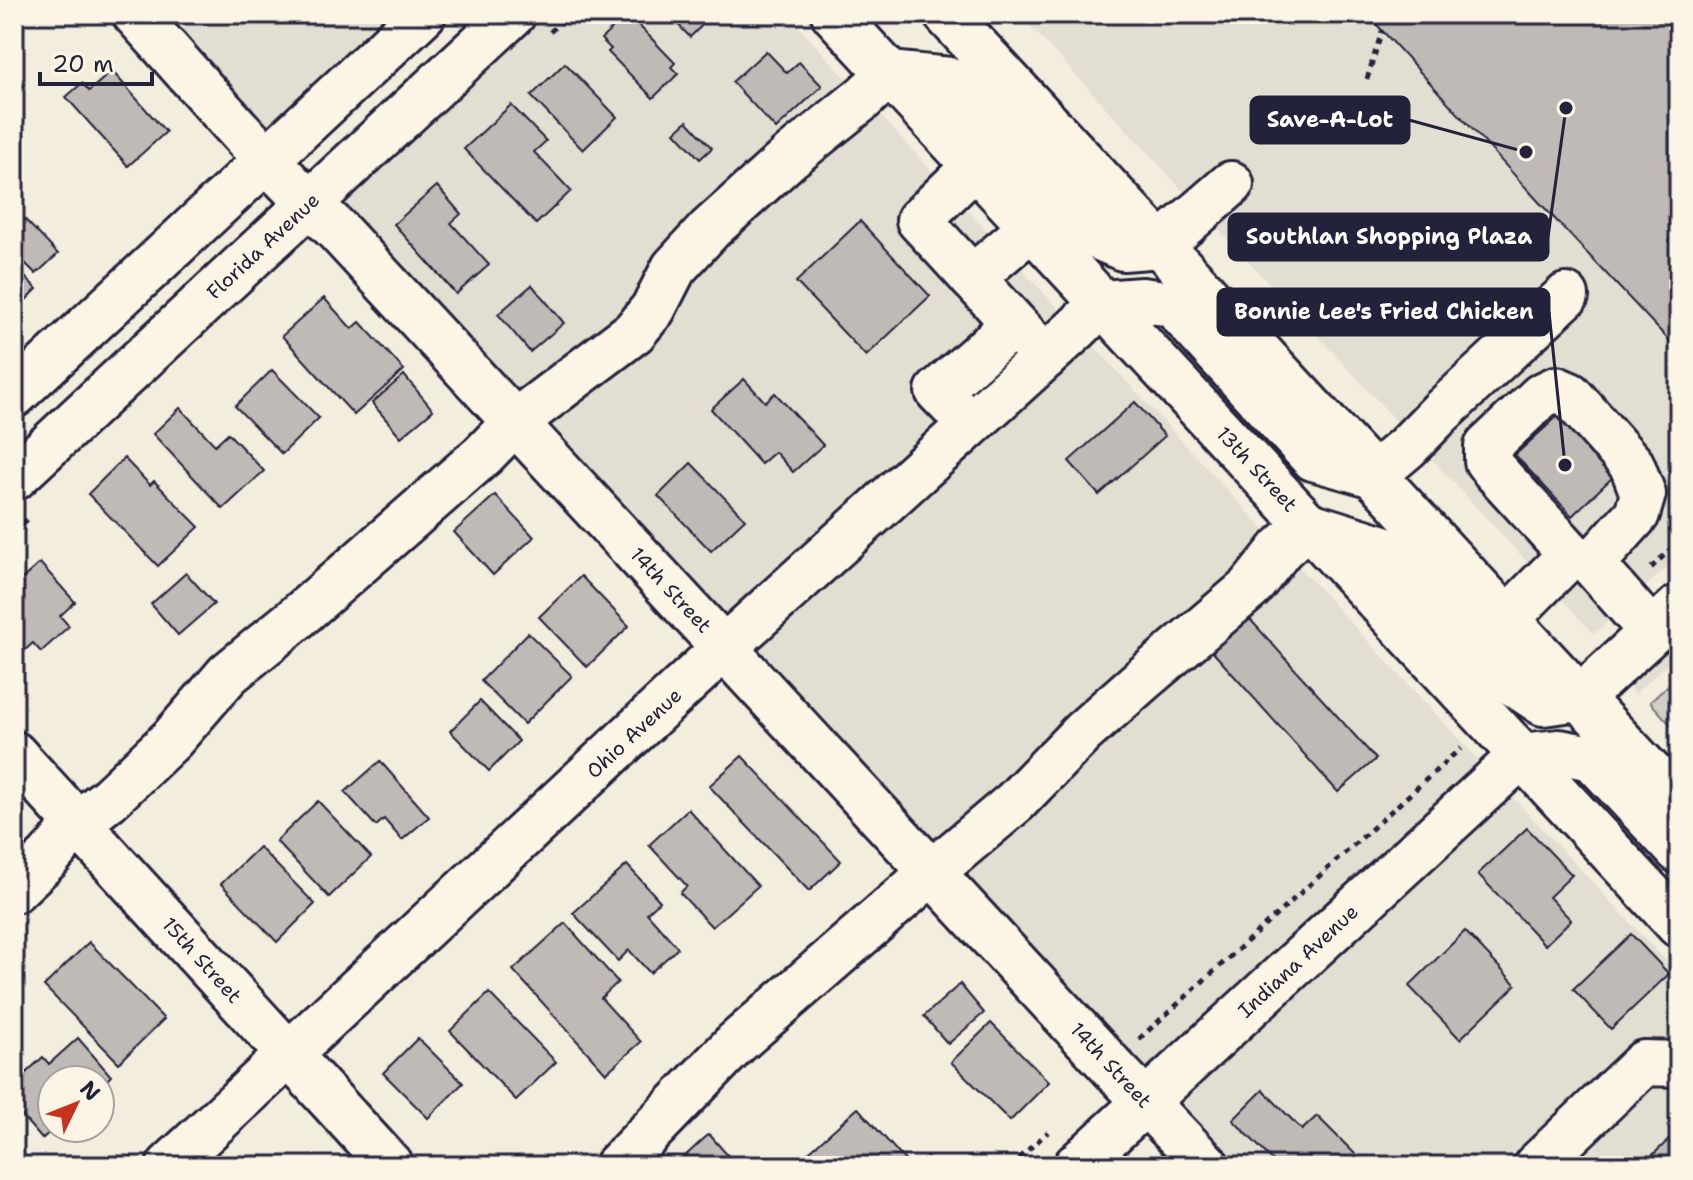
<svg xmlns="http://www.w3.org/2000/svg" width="1693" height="1180" viewBox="0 0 1693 1180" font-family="'Shantell Sans',sans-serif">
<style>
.built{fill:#e3ded2}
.green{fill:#d4cfc6;stroke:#7b7880;stroke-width:2}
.building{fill:#bfbab6;stroke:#22223b;stroke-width:2}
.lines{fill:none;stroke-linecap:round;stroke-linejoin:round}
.minor-casing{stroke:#22223b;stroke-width:50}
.highway-casing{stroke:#22223b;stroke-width:50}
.path{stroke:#22223b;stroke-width:5;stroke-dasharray:6 6;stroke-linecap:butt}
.minor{stroke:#fcf5e5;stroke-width:44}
.highway{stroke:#fcf5e5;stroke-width:44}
.labels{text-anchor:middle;stroke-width:8;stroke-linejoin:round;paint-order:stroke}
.street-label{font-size:20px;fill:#22223b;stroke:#fcf5e5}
.leader{fill:none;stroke:#22223b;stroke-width:3}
.callout-dot{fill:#22223b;stroke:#fcf5e5;stroke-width:3}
.callout{fill:#22223b;stroke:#22223b;stroke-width:3}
.callout-label{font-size:22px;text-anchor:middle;font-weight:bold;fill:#fff}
</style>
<rect width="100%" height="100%" fill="#f3edde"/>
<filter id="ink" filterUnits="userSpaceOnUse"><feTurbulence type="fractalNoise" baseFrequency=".0125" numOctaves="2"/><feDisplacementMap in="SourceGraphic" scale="16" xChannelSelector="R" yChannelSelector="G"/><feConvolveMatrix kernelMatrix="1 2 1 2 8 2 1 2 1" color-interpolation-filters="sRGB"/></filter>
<g filter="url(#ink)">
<g class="built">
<path d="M165,14H395L270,129Z"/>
<path d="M541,14H787L1063,314L727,619L339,202Z"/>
<path d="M1019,14H1679V556L1594,634Z"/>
<path d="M1090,342L1483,765L1148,1073L753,647Z"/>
<path d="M1679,633V653L1635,694L1625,683Z"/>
<path d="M1509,793L1679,975V1166H1237L1174,1101Z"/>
</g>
<path class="green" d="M1679,675V734L1650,702Z"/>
<g class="building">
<path d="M628,14L675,63L671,67L678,74L653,98L608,52L611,49L601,39Z"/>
<path d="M668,14H714L690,37Z"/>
<path d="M1367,14H1679V351L1539,202Z"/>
<path d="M766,51L787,73L799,62L822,86L776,129L732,82Z"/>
<path d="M565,63L617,117L583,150L531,96Z"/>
<path d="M112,71L166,132L128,166L66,97L82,83L89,91Z"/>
<path d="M511,105L546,141L534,152L571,191L536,224L464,149Z"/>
<path d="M687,121L712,148L700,159L675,132Z"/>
<path d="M437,186L461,214L451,223L489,265L456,294L394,224Z"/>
<path d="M14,208L58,254L36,274L14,252Z"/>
<path d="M860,221L930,296L866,356L796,282Z"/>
<path d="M14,266L37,289L14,312Z"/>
<path d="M532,285L564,323L530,352L498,314Z"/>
<path d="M324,298L352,329L360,322L404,370L354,415L282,336Z"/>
<path d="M272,370L319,418L282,454L235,406Z"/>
<path d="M404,375L433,410L401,437L372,403Z"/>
<path d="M744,379L765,402L775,393L823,445L793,472L775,452L761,464L711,409Z"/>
<path d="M1135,402L1165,436L1099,495L1069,461Z"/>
<path d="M180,408L215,445L228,433L264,471L223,509L153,434Z"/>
<path d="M1559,415L1615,475L1572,516L1515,455Z"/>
<path d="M124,458L150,485L154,481L199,527L158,566L88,494Z"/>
<path d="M691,463L745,519L711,551L658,496Z"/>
<path d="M495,495L534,537L493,575L454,532Z"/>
<path d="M40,563L75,602L60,616L69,626L41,652L33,643L14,660V586Z"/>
<path d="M186,573L214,604L178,635L151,604Z"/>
<path d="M581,576L629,626L587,667L539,617Z"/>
<path d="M1248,617L1376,759L1338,792L1211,650Z"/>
<path d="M528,633L572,676L524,724L481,681Z"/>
<path d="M480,701L519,741L489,771L450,731Z"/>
<path d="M742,756L841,861L809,891L709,786Z"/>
<path d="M380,761L429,817L402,840L384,819L376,826L345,792Z"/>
<path d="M318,801L371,857L329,897L276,841Z"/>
<path d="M688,809L758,886L712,927L680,893L687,886L649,845Z"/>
<path d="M1527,828L1572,875L1549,897L1571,920L1545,945L1478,874Z"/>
<path d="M259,847L315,904L277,942L221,884Z"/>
<path d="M627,865L660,901L647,913L678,948L650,973L629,950L618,961L573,913Z"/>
<path d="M565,923L618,982L601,998L641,1042L606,1073L513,970Z"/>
<path d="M1465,931L1516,985L1460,1039L1409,986Z"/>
<path d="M1631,934L1669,974L1611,1029L1573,989Z"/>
<path d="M89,942L164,1019L119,1063L44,986Z"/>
<path d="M960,984L984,1013L948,1044L924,1016Z"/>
<path d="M489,993L556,1062L516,1100L450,1031Z"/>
<path d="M991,1023L1049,1082L1010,1121L951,1062Z"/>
<path d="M78,1038L111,1076L100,1087V1080H52V1128H54L42,1139L14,1107V1084L43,1057L49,1064Z"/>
<path d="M418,1038L463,1083L428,1118L383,1073Z"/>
<path d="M1263,1090L1302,1130L1317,1116L1367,1166H1278L1233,1120Z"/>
<path d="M858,1108L910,1166H807L801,1159Z"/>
<path d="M1679,1130V1166H1641Z"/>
<path d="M709,1134L737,1166H692L684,1157Z"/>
</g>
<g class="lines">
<defs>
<g id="minor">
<path d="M135,14C201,87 265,163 337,230L1113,1068L1207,1166"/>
<path d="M975,166L919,220L1045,357"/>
<path d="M1161,245L1231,184"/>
<path d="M972,278L1032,227"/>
<path d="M14,395L423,14"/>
<path d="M970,424L938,391L1014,324"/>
<path d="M1374,475L1407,447L1442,411L1566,296"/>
<path d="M14,478L513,14"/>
<path d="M1507,619L1571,554L1494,470L1487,461V447L1541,396L1556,389L1570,395L1632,465L1643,494L1637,514L1592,564L1652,632"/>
<path d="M1580,698L1679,607"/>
<path d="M14,754L391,1166"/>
<path d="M14,890L49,857L77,824L110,798L172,739L228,674L294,620L483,455L515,422L634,332L653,309L674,268L710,229L791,156L862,99L889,74"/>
<path d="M169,1166L724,648L1077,328L1102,303"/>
<path d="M617,1166L736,1043L932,872L1015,802L1083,732L1143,679L1250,588L1281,549L1308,524"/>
<path d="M1076,1166L1521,756"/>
<path d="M1536,1166L1644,1063L1679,1064"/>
</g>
<g id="highway">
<path d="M834,14L1679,925"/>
<path d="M946,14L1580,698L1679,803"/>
<path d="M889,74L950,80L1095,236L1123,248L1161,245"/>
<path d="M1102,303L1142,300L1172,304L1313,458L1374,475"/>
<path d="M1310,525L1384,548L1513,683L1543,703L1580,698"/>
<path d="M1521,756L1560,752L1592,758L1679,851"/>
</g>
</defs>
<use href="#minor" class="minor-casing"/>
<use href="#highway" class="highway-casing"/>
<g class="path">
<path d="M550,32L570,14"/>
<path d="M1367,79L1382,31"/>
<path d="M1390,227L1505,230"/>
<path d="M14,532L30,517"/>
<path d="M1651,568L1679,541"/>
<path d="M1139,1039L1461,748"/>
<path d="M1010,1166L1048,1132"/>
</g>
<use href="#minor" class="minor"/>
<use href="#highway" class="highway"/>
</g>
</g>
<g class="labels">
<g class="street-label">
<text transform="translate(263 246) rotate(-43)" y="7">Florida Avenue</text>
<text transform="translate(1257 469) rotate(47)" y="7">13th Street</text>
<text transform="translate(671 590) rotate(47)" y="7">14th Street</text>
<text transform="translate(634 733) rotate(-43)" y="7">Ohio Avenue</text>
<text transform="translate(202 960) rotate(48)" y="7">15th Street</text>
<text transform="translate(1298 961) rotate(-43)" y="7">Indiana Avenue</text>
<text transform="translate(1111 1065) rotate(47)" y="7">14th Street</text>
</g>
</g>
<path class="leader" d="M1526 152L1409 120M1566 108L1548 237M1565 465L1549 312"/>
<g class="callout-dot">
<circle cx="1526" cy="152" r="8"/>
<circle cx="1566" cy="108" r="8"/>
<circle cx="1565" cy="465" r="8"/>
</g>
<g class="callout">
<rect x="1251" y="97" width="158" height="46" rx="8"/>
<rect x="1229" y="214" width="319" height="46" rx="8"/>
<rect x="1218" y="289" width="331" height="46" rx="8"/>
</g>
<g class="callout-label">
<text x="1330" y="127">Save-A-Lot</text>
<text x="1389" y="244">Southlan Shopping Plaza</text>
<text x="1384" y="319">Bonnie Lee's Fried Chicken</text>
</g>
<rect width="1693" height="1180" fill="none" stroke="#fcf5e5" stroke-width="48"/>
<rect x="24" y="24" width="1645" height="1132" fill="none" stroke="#22223b" stroke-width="3" filter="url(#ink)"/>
<g transform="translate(76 1104) rotate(47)"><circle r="38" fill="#fcf5e5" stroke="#a5a1a1" stroke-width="2"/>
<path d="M0-6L14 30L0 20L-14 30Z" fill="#c8321e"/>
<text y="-12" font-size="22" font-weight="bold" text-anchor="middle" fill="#22223b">N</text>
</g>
<path d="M40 72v12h112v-12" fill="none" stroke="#22223b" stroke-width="4"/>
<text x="52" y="72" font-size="24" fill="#22223b" stroke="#fcf5e5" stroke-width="6" paint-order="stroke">20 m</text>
</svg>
